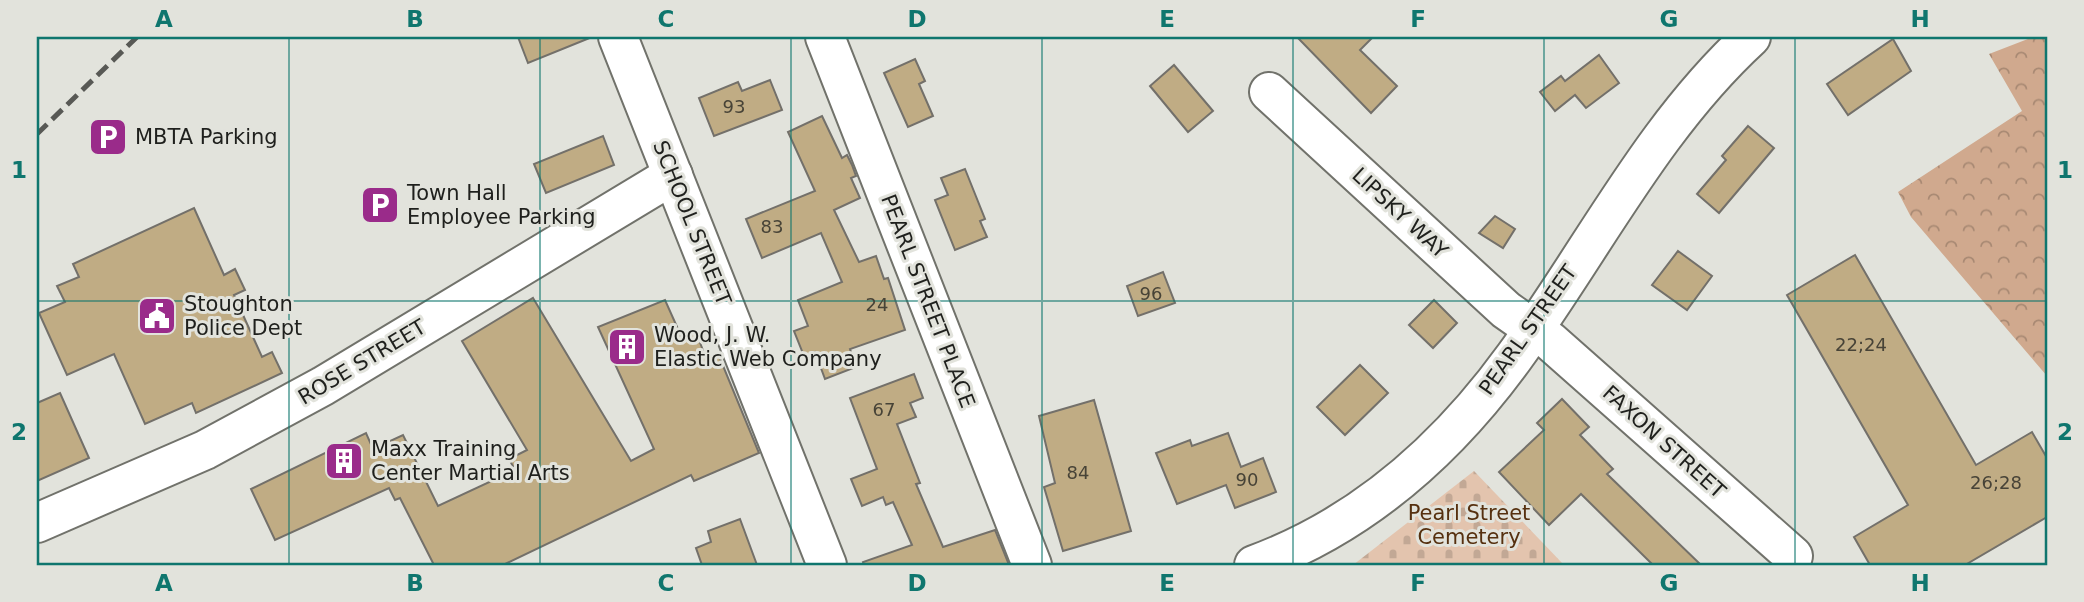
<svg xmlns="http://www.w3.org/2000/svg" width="2084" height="602" viewBox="0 0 2084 602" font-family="'DejaVu Sans',sans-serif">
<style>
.forest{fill:url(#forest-crowns)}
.cemetery{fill:url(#cemetery-stones)}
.building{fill:#c0ac84;stroke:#73706a;stroke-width:2}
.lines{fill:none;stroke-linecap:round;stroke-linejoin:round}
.minor-casing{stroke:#71726b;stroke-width:42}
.major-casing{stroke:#71726b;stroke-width:42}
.minor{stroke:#fff;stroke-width:38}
.major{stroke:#fff;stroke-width:38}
.rail{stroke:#585955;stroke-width:5;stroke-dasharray:14 7;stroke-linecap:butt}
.grid{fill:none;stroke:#0f766e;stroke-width:2;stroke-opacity:0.55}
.labels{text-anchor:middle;stroke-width:6;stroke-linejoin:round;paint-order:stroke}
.number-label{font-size:18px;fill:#474337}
.poi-label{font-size:21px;fill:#1f201d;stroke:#e2e3dc;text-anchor:start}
.street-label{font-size:21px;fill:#1f201d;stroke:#e2e3dc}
.park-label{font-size:21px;fill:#56300f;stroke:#e2e3dc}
.neatline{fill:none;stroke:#0f766e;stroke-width:2.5}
.grid-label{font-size:23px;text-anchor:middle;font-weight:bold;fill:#0f766e}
</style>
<defs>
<pattern id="forest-crowns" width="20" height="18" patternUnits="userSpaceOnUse" patternTransform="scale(1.75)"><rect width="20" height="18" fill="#d0a98e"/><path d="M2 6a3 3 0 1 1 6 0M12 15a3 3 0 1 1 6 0" fill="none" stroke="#a88973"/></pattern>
<pattern id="cemetery-stones" width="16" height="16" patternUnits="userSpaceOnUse" patternTransform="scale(1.75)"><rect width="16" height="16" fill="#e3c4ae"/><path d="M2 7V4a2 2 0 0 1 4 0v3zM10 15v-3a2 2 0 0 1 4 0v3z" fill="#c2a895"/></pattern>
</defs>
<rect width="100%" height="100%" fill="#e2e3dc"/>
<path class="forest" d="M2033,37H2047V376L1911,217L1898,192L2022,111L1989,54Z"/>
<path class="cemetery" d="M1474,471L1564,565H1353Z"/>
<g class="building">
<path d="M518,37H592L528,63Z"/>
<path d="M1297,37H1373L1360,50L1397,86L1371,113Z"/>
<path d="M1893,39L1911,71L1848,115L1827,84Z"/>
<path d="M1599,55L1619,83L1586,108L1575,95L1555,111L1540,92L1561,76L1565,81Z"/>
<path d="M915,59L925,81L919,84L933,116L908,127L884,73Z"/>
<path d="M1174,65L1213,111L1188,132L1150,86Z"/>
<path d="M770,80L782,110L714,136L699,98L738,82L742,91Z"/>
<path d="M822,116L842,158L847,155L852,165L856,176L851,178L860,198L834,210L859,262L876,256L884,279L888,278L905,330L850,349L856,367L825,379L815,352L804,356L794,331L808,326L798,300L842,282L821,233L762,258L746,219L815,191L788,132Z"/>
<path d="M1748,126L1774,148L1719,213L1697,194L1726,160L1722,156Z"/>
<path d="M603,136L614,165L546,193L534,164Z"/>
<path d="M965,169L985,219L980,221L987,237L955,250L935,200L948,195L941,178Z"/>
<path d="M194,208L224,275L235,269L245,290L234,295L262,357L272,352L282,373L196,413L192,403L145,424L114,354L67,375L39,313L65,302L57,286L79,277L73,264Z"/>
<path d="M1495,216L1515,229L1503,248L1479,233Z"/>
<path d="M1678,251L1712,276L1687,310L1652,285Z"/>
<path d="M1855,255L1976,465L2032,432L2047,458V517L1965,565H1870L1854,537L1908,505L1787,295Z"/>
<path d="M1163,272L1175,303L1138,316L1127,286Z"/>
<path d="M533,298L631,461L654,449L598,327L665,300L682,338L696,332L707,361L719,356L759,453L694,481L691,475L503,565H434L400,498L395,500L389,488L275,540L251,489L366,433L373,449L403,435L438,506L515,470L509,459L527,450L462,341Z"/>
<path d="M1434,300L1457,323L1433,348L1409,325Z"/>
<path d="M1360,365L1388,393L1345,435L1317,407Z"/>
<path d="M914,374L923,398L910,403L916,417L897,424L920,483L916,484L943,547L995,530L1009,565H864L863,562L912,545L893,502L886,505L883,497L862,506L851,479L877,469L850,398Z"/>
<path d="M60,393L89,458L37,481V403Z"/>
<path d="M1562,399L1589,427L1580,435L1613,469L1607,474L1701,565H1653L1581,494L1549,525L1499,472L1544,430L1537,423Z"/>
<path d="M1094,400L1131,531L1063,551L1044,487L1055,483L1039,416Z"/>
<path d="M1228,433L1241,467L1263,458L1276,492L1235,508L1226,485L1177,504L1156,453L1190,440L1192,446Z"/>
<path d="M740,519L757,565H702L696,548L711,542L708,531Z"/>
</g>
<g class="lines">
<defs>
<g id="minor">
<path d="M618,37L827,565"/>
<path d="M825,37L1032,565"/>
<path d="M1269,92L1506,310L1550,341L1793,556"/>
<path d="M37,523L205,450L323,386L673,175"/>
</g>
<path id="major" d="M1254,565C1363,525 1447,450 1515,356C1593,249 1652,128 1751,37"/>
</defs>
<use href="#minor" class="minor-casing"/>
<use href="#major" class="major-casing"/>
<use href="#minor" class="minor"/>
<use href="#major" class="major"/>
<path class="rail" d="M37,134L137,37"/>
</g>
<path class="grid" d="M289,37V565M540,37V565M791,37V565M1042,37V565M1293,37V565M1544,37V565M1795,37V565M37,301H2047"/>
<defs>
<symbol id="parking-square" viewBox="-11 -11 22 22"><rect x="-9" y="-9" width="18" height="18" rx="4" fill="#9a2b8a" stroke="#e2e3dc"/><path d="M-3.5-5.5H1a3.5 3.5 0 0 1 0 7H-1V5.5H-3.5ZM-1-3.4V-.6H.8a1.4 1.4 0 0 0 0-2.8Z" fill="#fff"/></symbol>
<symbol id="civic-square" viewBox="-11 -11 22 22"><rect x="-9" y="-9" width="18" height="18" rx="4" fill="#9a2b8a" stroke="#e2e3dc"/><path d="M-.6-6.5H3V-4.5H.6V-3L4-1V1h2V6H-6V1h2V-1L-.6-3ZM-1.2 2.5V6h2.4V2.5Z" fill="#fff"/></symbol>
<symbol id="building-square" viewBox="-11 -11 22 22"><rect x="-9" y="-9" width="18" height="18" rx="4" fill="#9a2b8a" stroke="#e2e3dc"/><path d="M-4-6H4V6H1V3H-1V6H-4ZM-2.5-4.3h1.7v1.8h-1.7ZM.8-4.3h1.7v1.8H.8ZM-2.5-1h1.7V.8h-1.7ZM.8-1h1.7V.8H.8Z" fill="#fff"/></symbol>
</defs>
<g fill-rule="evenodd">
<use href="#parking-square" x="86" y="115" width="44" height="44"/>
<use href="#parking-square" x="358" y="183" width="44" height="44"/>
<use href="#civic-square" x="135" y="294" width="44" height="44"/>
<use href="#building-square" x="605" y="325" width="44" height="44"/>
<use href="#building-square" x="322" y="439" width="44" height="44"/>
</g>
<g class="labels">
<g class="number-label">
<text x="734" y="113">93</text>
<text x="772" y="233">83</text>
<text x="1151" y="300">96</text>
<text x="877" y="311">24</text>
<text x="1861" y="351">22;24</text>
<text x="884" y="416">67</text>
<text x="1078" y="479">84</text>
<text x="1247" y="486">90</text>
<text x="1996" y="489">26;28</text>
</g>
<g class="poi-label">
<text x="135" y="144">MBTA Parking</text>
<text x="407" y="200">Town Hall<tspan x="407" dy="24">Employee Parking</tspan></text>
<text x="184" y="311">Stoughton<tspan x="184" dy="24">Police Dept</tspan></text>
<text x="654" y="342">Wood, J. W.<tspan x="654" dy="24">Elastic Web Company</tspan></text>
<text x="371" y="456">Maxx Training<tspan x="371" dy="24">Center Martial Arts</tspan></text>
</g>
<g class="street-label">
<text transform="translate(1400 213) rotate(43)" y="7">LIPSKY WAY</text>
<text transform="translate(692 223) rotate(68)" y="7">SCHOOL STREET</text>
<text transform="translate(928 301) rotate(69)" y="7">PEARL STREET PLACE</text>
<text transform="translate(1528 330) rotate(-55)" y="7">PEARL STREET</text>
<text transform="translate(362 362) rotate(-31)" y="7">ROSE STREET</text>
<text transform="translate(1664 442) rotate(42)" y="7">FAXON STREET</text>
</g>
<g class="park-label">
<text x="1469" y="520">Pearl Street<tspan x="1469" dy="24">Cemetery</tspan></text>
</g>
</g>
<rect width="2084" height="602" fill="none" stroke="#e2e3dc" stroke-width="77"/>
<rect x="38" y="38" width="2008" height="526" class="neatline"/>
<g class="grid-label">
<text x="164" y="27">A</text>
<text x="415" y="27">B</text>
<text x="666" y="27">C</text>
<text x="917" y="27">D</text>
<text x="1167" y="27">E</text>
<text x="1418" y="27">F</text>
<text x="1669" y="27">G</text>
<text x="1920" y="27">H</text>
<text x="19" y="178">1</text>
<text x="2065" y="178">1</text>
<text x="19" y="440">2</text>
<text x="2065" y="440">2</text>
<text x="164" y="591">A</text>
<text x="415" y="591">B</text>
<text x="666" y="591">C</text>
<text x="917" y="591">D</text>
<text x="1167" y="591">E</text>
<text x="1418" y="591">F</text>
<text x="1669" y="591">G</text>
<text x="1920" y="591">H</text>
</g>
</svg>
